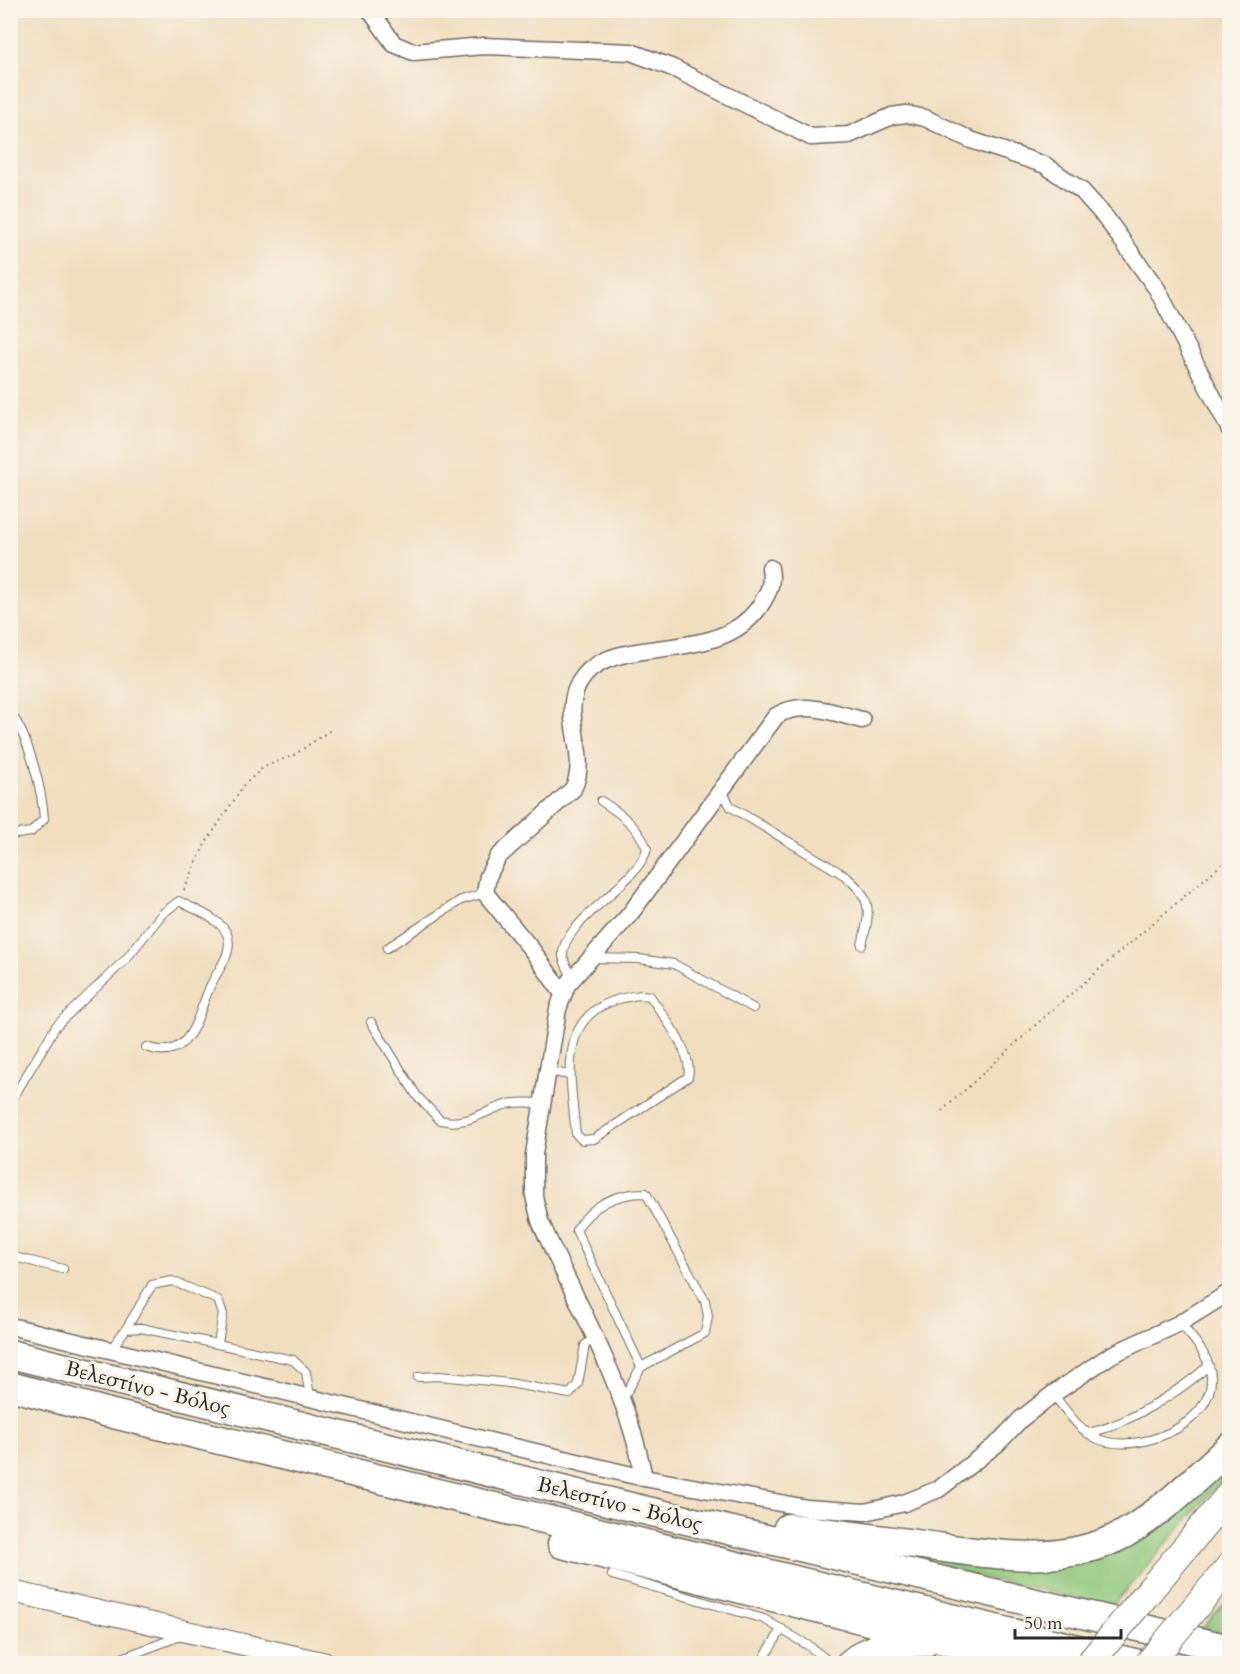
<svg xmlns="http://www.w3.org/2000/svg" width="1240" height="1674" viewBox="0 0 1240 1674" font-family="Cardo,serif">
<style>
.green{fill:#8fc77a;stroke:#5d7952;stroke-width:1.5}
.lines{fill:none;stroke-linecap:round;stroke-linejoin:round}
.service-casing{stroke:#706a5f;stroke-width:10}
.minor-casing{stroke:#706a5f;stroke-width:19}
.tertiary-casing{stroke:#706a5f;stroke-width:23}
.primary-casing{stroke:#706a5f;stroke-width:29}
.trunk-casing{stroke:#706a5f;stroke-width:31}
.path{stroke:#706a5f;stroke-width:2;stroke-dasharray:1.5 4.5;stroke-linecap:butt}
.service{stroke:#fff;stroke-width:8}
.minor{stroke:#fff;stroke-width:16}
.tertiary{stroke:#fff;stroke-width:21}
.primary{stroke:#fff;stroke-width:27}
.trunk{stroke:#fff;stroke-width:28}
.primary-bridge-casing{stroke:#706a5f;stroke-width:29;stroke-linecap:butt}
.primary-bridge{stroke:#fff;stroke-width:27}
.labels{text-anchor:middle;stroke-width:6;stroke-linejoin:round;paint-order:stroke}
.street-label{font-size:21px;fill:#2b2b2b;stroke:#f7f3e8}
</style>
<rect width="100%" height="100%" fill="#f7f3e8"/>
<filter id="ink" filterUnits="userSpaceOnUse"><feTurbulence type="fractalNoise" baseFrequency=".0167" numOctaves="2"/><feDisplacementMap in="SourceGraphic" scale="12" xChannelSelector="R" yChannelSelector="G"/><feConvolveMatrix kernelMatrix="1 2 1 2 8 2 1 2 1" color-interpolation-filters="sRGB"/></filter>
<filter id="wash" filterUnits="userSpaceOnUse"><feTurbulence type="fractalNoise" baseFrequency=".008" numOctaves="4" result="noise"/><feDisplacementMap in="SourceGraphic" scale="24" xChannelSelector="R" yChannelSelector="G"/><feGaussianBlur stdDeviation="1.35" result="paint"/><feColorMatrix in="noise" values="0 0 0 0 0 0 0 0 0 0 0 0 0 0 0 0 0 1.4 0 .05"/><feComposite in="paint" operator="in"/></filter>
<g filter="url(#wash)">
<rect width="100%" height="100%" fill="#f1debf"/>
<g class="green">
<path d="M1229,1457V1472L1113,1605L848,1549L1048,1563Z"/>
<path d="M1229,1597V1634L1203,1628Z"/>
<path d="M933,1654L980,1664H871L875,1661Z"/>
</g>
</g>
<g filter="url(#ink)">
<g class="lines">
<defs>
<g id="service">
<path d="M722,791L731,807L844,875C874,899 870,911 862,945"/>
<path d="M10,835L31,832L44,819C42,789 29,739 12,715"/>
<path d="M387,948L461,900L485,893"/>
<path d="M593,958L639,959L674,964L753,1008"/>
<path d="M572,978C570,972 564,963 563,956C560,923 638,884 647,849C639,827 620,813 601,801"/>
<path d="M641,995L650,996C663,1016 694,1053 688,1077L594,1139L582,1140L576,1134C569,1068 555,1004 641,995Z"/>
<path d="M371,1022L417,1096L440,1120C466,1127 486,1110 508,1104C519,1101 532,1103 542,1103"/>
<path d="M547,1071L570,1075"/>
<path d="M10,1103L56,1026L126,959L162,914L179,901C193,909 221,919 227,934C235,954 215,972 209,989C196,1019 190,1063 146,1047"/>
<path d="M646,1193L705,1301L708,1316L705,1333L641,1367L576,1230C592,1205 616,1193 646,1193Z"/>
<path d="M10,1256L63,1269"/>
<path d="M126,1329L152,1285L172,1281L218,1300L223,1314L218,1343"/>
<path d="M111,1349L126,1329L141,1328L293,1360L306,1372L310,1397"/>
<path d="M418,1377L440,1376L509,1383L570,1394L578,1384L585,1345L595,1337"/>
<path d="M1053,1394C1065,1409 1079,1431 1098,1439C1136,1455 1213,1426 1211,1378C1211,1357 1193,1339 1180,1323"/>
<path d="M623,1399L641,1367"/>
<path d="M1087,1433C1123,1427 1181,1391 1208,1366"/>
<path d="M612,1575L764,1619L809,1646L832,1664"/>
<path d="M122,1658L183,1635"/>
<path d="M760,1664L782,1629"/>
</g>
<g id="minor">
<path d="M370,10L394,44L413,52L484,46L631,52L673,68L811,137L849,135L892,116L906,114L925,118L971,140L1045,165L1082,191L1106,218L1157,289L1230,430"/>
<path d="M563,994L532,950L485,893L488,876L498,857L573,789C592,752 555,711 584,676C620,632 718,667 760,606C769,592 773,584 770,568"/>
<path d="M10,1326L644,1478L807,1508L865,1512L904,1503L939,1489L997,1444L1021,1419L1053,1394L1111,1355L1180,1323L1230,1292"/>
<path d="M644,1478C627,1387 577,1305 540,1221L534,1196V1154L558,1009L567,985L630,914L776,716C802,699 834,713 862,720"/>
</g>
<path id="tertiary" d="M10,1591L328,1664"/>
<g id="primary">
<path d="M1149,1591L1230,1494"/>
<path d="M1199,1603L1230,1566"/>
</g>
<g id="trunk">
<path d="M10,1354L631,1507L1230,1649"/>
<path d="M10,1386L109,1413L1139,1664"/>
<path d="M788,1528C833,1533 878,1539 923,1545C991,1554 1061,1568 1124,1534C1163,1512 1196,1478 1230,1447"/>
<path d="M562,1544L1040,1664"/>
<path d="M850,1664C871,1645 899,1643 926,1642"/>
</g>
</defs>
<use href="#service" class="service-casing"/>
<use href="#minor" class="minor-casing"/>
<use href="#tertiary" class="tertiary-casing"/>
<use href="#primary" class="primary-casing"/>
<use href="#trunk" class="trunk-casing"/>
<g class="path">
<path d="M184,890L205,844L244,785L264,767L294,755L332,729"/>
<path d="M942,1111L1050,1012L1230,857"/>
</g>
<use href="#service" class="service"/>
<use href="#minor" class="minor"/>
<use href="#tertiary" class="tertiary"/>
<use href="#primary" class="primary"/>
<use href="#trunk" class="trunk"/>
<defs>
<g id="primary-bridge">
<path d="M1089,1664L1149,1591"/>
<path d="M1148,1664L1199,1603"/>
</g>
</defs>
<use href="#primary-bridge" class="primary-bridge-casing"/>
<use href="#primary-bridge" class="primary-bridge"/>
</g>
</g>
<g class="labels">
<g class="street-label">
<text transform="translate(148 1388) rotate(14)" y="7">Βελεστίνο - Βόλος</text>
<text transform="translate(620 1504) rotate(14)" y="7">Βελεστίνο - Βόλος</text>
</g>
</g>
<rect width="1240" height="1674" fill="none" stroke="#f7f3e8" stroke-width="36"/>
<path d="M1015 1629v9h106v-9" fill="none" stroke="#2b2b2b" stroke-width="3"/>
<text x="1024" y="1629" font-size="18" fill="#2b2b2b" stroke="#f7f3e8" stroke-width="4.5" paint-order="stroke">50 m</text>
</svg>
